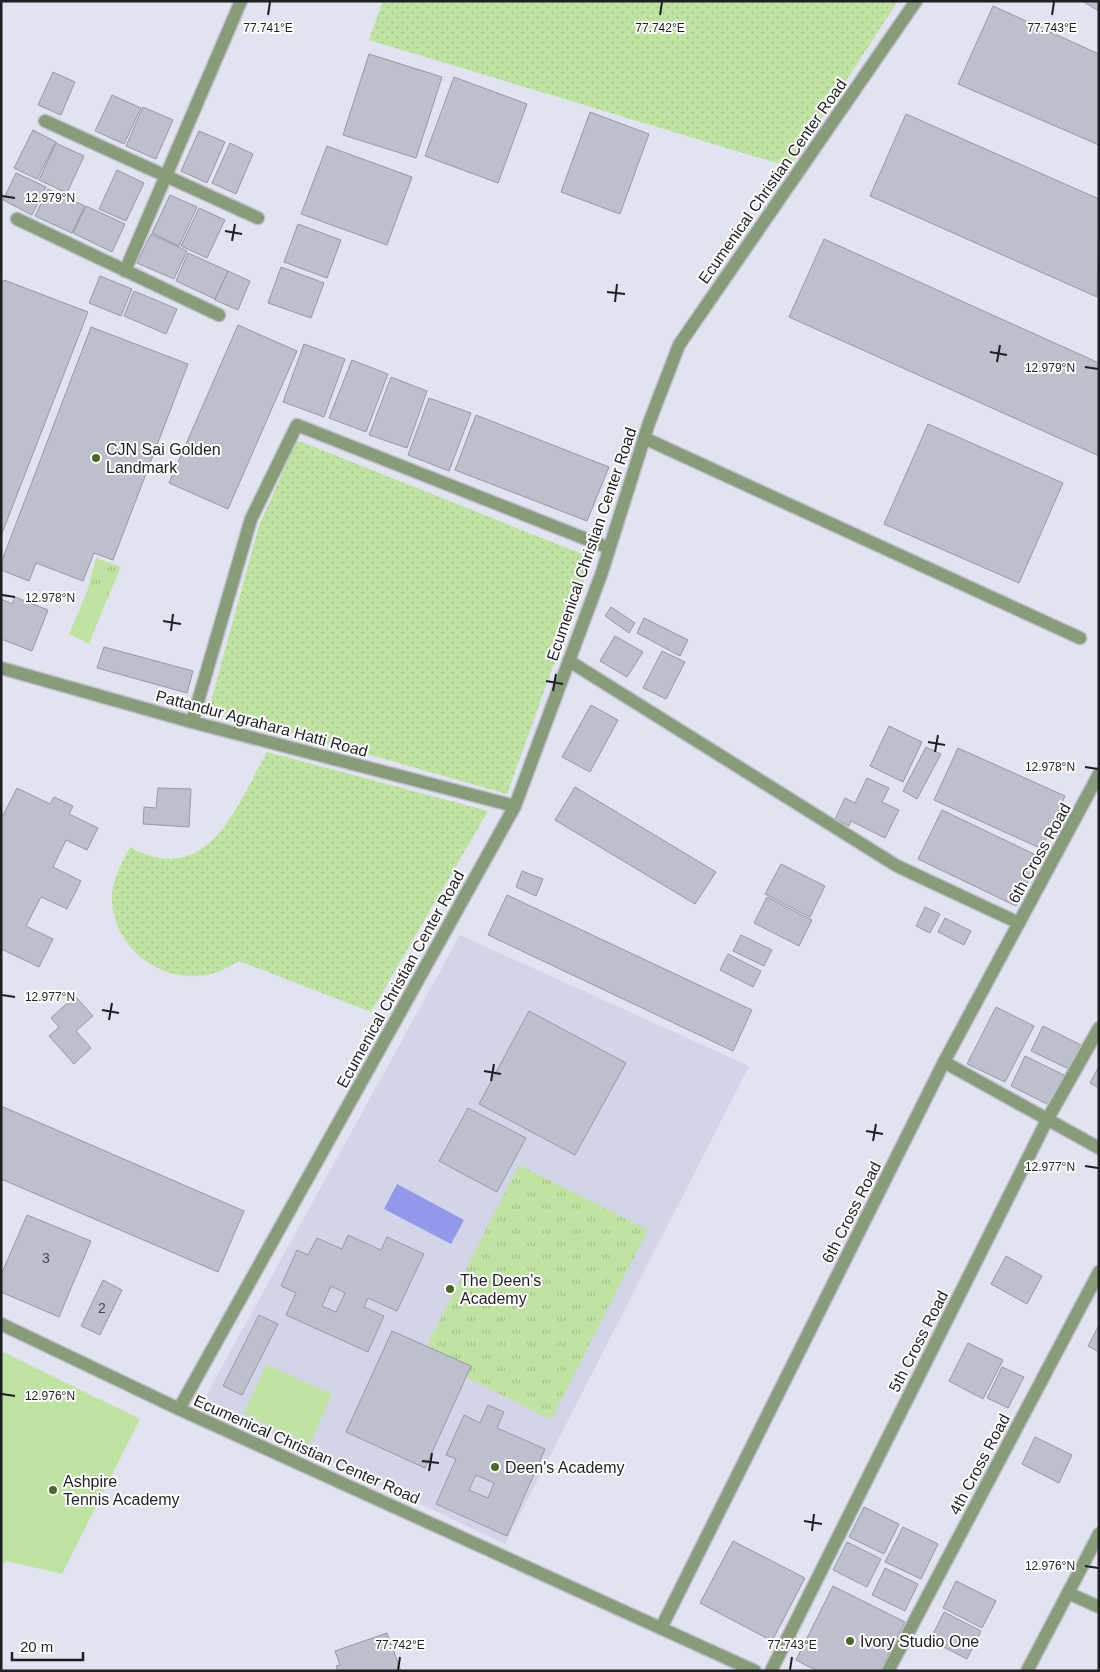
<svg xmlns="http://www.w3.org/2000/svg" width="1100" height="1672" viewBox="0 0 1100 1672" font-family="Arial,sans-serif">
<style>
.built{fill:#d2d4e8}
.grass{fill:url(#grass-dots)}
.park{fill:url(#park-tufts)}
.pitch{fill:#bfe4a2}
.water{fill:#9298ea}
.building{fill:#bebfcd;stroke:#9698a5;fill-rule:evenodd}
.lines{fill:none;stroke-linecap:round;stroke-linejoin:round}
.minor-casing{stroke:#bec0cc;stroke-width:15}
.minor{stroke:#889c7a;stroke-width:12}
.ticks{fill:none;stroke:#1e1f24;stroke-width:2}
.poi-dot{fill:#476b24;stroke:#fff;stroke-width:2}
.labels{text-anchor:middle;stroke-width:4;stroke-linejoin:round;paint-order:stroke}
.number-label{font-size:14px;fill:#46474e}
.street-label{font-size:16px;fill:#1e1f24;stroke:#fff}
.poi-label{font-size:16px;fill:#1e1f24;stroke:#fff;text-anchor:start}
.ticks-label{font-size:12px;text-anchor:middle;fill:#1e1f24;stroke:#fff;stroke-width:4;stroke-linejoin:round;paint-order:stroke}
</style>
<defs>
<pattern id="grass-dots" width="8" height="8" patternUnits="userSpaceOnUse" patternTransform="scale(1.25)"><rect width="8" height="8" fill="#bfe4a2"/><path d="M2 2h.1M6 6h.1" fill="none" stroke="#a4c38b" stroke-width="1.8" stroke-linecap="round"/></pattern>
<pattern id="park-tufts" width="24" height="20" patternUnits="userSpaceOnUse" patternTransform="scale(1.25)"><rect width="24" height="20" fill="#bfe4a2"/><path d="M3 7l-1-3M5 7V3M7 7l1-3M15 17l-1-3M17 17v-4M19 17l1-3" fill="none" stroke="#a4c38b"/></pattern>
</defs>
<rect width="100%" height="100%" fill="#e1e3f1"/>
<path class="built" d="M460,935L749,1066L505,1544L203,1401Z"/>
<g class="grass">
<path d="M383,1H898L790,167L369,40Z"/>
<path d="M297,440L592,558L507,794L209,709L259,526Z"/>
<path d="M267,752L488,811L371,1012L239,961C230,966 222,971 212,974C162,986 112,948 112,897C112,879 122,863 130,847C208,890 236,807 267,752Z"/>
</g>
<g class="park">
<path d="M96,558L121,567L108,597L88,589Z"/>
<path d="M519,1165L648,1230L551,1420L422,1355Z"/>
</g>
<g class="pitch">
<path d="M88,589L108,597L89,644L69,634Z"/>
<path d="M1,1351L140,1419L62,1574L6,1561L1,1568Z"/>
<path d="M266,1365L332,1394L310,1444L244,1414Z"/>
</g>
<path class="water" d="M397,1184L464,1220L451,1244L384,1209Z"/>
<g class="building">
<path d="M1082,1H1099V11Z"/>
<path d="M993,6L1099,54V145L958,84Z"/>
<path d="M369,54L442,77L416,158L343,135Z"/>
<path d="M53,72L75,82L61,115L38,105Z"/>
<path d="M454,77L527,104L498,183L425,156Z"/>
<path d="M112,95L141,108L124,144L95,131Z"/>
<path d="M143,107L173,120L156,159L126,146Z"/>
<path d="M590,112L649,134L620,214L561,192Z"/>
<path d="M906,114L1099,199L1097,297L870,196Z"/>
<path d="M33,130L56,142L37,179L14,168Z"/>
<path d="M199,131L225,142L207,183L181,171Z"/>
<path d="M56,143L84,156L67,193L39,180Z"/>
<path d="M230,143L253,154L236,194L212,183Z"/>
<path d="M327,146L412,177L387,245L301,214Z"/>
<path d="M117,170L144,183L126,221L99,209Z"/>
<path d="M16,173L46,187L32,215L3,200Z"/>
<path d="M48,189L85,206L72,233L35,216Z"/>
<path d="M170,195L197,207L179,246L152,233Z"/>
<path d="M86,206L125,224L112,252L73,233Z"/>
<path d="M199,208L225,220L207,258L181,246Z"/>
<path d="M298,224L341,240L327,278L284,262Z"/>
<path d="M151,234L187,251L174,279L137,263Z"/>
<path d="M824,239L1099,363V456L789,317Z"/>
<path d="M188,253L228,271L215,299L176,281Z"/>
<path d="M281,267L324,283L311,318L268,303Z"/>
<path d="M228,271L250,281L238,310L215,300Z"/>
<path d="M100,276L132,289L121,316L89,303Z"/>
<path d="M4,280L88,312L1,536V286Z"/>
<path d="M134,291L177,309L166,334L124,316Z"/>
<path d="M238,325L297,351L228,509L169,483Z"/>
<path d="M91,327L188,364L113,560L94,553L83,581L36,563L29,581L1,570V563Z"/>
<path d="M304,344L345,359L324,417L283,402Z"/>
<path d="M352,360L388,374L366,432L329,418Z"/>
<path d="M391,377L427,391L407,448L369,435Z"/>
<path d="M429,398L471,413L449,471L408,455Z"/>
<path d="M476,415L609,467L587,521L455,470Z"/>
<path d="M928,424L1063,483L1019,583L884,524Z"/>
<path d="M15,597L48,610L32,651L1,639V599L12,604Z"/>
<path d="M611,607L635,623L629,633L605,616Z"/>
<path d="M644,618L688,640L680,656L637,633Z"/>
<path d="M615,636L643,652L627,677L600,661Z"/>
<path d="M104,647L193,671L187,693L97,668Z"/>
<path d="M662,651L685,662L666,699L643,688Z"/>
<path d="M591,705L618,720L590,772L562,757Z"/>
<path d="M889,726L922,742L903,782L870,766Z"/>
<path d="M926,747L941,754L917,799L903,791Z"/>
<path d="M958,748L1065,796L1042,849L934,800Z"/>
<path d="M867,778L889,788L882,802L899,810L885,838L851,821L849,826L835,819L845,798L855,803Z"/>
<path d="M575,787L716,872L695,904L555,820Z"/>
<path d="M17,788L50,804L54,797L73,806L69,814L98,828L87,850L66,840L53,867L81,881L67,909L41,897L26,926L53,939L39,967L1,949V819Z"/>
<path d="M158,788L191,789L189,827L143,824L144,807L156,808Z"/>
<path d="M942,810L1040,857L1016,906L918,859Z"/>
<path d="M781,864L825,886L810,917L765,894Z"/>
<path d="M522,871L543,879L536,896L516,887Z"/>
<path d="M507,895L752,1010L733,1051L488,935Z"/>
<path d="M767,897L812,920L799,946L754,923Z"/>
<path d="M925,907L940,914L930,933L916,926Z"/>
<path d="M945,918L971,931L964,945L938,932Z"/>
<path d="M741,935L772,950L764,966L733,951Z"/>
<path d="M728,954L761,971L753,987L720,970Z"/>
<path d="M75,996L93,1016L76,1031L91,1048L74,1064L49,1036L59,1027L51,1018Z"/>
<path d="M996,1007L1034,1026L1005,1082L967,1064Z"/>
<path d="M529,1011L626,1063L575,1155L479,1104Z"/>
<path d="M1043,1026L1081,1045L1069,1069L1031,1051Z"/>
<path d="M1025,1056L1064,1075L1049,1105L1011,1086Z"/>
<path d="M1099,1066V1088L1090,1083Z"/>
<path d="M1,1106L244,1211L218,1272L1,1179Z"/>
<path d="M468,1108L526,1138L497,1192L439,1161Z"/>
<path d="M27,1215L91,1241L59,1317L1,1292V1275Z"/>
<path d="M348,1235L381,1250L387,1237L424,1254L397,1311L368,1298L364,1307L384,1316L368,1352L286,1315L296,1293L281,1286L297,1250L308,1255L317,1238L342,1249ZM331,1286L345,1293L336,1312L322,1306Z"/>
<path d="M1006,1256L1042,1276L1027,1304L991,1284Z"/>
<path d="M103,1280L122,1290L100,1335L81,1326Z"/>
<path d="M259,1315L278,1324L242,1395L223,1386Z"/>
<path d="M1099,1325V1352L1088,1346Z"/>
<path d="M392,1331L471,1366L425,1468L346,1432Z"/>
<path d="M968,1343L1003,1360L983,1399L949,1381Z"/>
<path d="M1002,1367L1024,1377L1008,1408L987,1398Z"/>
<path d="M488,1405L504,1412L497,1428L545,1449L507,1536L436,1504L456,1459L446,1455L464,1415L480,1423ZM476,1475L494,1483L488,1498L469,1490Z"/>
<path d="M1035,1437L1072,1455L1059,1483L1022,1464Z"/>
<path d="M864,1507L899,1524L884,1554L849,1537Z"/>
<path d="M903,1527L938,1544L921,1579L885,1562Z"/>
<path d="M733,1541L805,1578L772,1641L700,1603Z"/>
<path d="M847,1542L881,1559L867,1587L833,1570Z"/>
<path d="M885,1568L918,1584L905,1611L872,1595Z"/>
<path d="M956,1581L996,1601L982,1628L943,1608Z"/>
<path d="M833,1586L905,1622L880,1671H817L796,1660Z"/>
<path d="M944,1612L981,1631L967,1659L930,1640Z"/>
<path d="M387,1633L401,1671H338L336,1666L340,1665L335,1651Z"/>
</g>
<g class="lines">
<defs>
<g id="minor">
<path d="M45,121L258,218"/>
<path d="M17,219L219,315"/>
<path d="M125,271L241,1"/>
<path d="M644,438L1080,638"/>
<path d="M569,661L897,866L1019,923"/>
<path d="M1,668L192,722L515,806"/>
<path d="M192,722L251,519L297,425L609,548"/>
<path d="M944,1062L1099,1148"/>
<path d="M1,1324L179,1409L755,1671"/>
<path d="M179,1409L515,806L601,575L649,423L679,345L916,1"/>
<path d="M1068,1593L1099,1607"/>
<path d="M661,1628L944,1062L1099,774"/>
<path d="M771,1671L1047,1120L1099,1028"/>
<path d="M888,1671L1099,1272"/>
<path d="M1027,1671L1099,1534"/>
</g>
</defs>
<use href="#minor" class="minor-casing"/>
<use href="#minor" class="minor"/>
</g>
<path class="ticks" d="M268,15L270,2M660,15L662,2M1052,15L1054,2M2,196L15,198M225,231L242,234M232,241L235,224M607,292L625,294M615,302L617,284M990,352L1007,355M997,362L1000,345M1085,367L1098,369M2,595L15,597M163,621L181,624M171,631L173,614M546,681L563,684M553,691L556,674M928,742L945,745M935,752L938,735M1085,767L1098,769M2,995L15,997M102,1010L119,1013M109,1020L112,1003M484,1071L501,1074M491,1081L494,1064M866,1131L883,1134M873,1141L876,1124M1085,1166L1098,1168M2,1394L15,1396M422,1461L439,1463M429,1471L432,1453M804,1521L822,1524M812,1531L814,1514M1085,1566L1098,1568M398,1670L400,1657M790,1670L792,1657"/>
<g class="poi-dot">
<circle cx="96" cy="458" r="5"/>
<circle cx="450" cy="1289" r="5"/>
<circle cx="495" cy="1467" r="5"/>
<circle cx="53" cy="1490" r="5"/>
<circle cx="850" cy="1641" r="5"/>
</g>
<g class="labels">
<g class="number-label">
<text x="46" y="1263">3</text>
<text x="102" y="1313">2</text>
</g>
<g class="street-label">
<text transform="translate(772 181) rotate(-55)" y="6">Ecumenical Christian Center Road</text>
<text transform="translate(591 544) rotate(-71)" y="6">Ecumenical Christian Center Road</text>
<text transform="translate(262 723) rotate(15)" y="6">Pattandur Agrahara Hatti Road</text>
<text transform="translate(1039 853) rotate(-61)" y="6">6th Cross Road</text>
<text transform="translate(400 979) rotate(-61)" y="6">Ecumenical Christian Center Road</text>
<text transform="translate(851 1212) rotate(-63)" y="6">6th Cross Road</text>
<text transform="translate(918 1341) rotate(-63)" y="6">5th Cross Road</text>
<text transform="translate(307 1449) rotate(24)" y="6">Ecumenical Christian Center Road</text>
<text transform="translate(979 1464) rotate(-62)" y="6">4th Cross Road</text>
</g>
<g class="poi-label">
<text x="106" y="455">CJN Sai Golden<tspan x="106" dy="18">Landmark</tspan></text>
<text x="460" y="1286">The Deen's<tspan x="460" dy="18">Academy</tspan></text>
<text x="505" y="1473">Deen's Academy</text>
<text x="63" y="1487">Ashpire<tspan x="63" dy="18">Tennis Academy</tspan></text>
<text x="860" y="1647">Ivory Studio One</text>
</g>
</g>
<g class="ticks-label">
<text x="268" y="32">77.741°E</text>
<text x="660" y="32">77.742°E</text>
<text x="1052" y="32">77.743°E</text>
<text x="50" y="202">12.979°N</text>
<text x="1050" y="372">12.979°N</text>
<text x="50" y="602">12.978°N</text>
<text x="1050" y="771">12.978°N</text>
<text x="50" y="1001">12.977°N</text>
<text x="1050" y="1171">12.977°N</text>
<text x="50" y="1400">12.976°N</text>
<text x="1050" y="1570">12.976°N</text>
<text x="400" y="1649">77.742°E</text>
<text x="792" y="1649">77.743°E</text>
</g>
<rect width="1100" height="1672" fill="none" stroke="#1e1f24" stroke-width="5"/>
<path d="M12 1652v8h71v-8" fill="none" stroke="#1e1f24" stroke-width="2.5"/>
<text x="20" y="1652" font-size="15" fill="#1e1f24" stroke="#ffffff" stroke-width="4" paint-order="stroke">20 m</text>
</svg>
